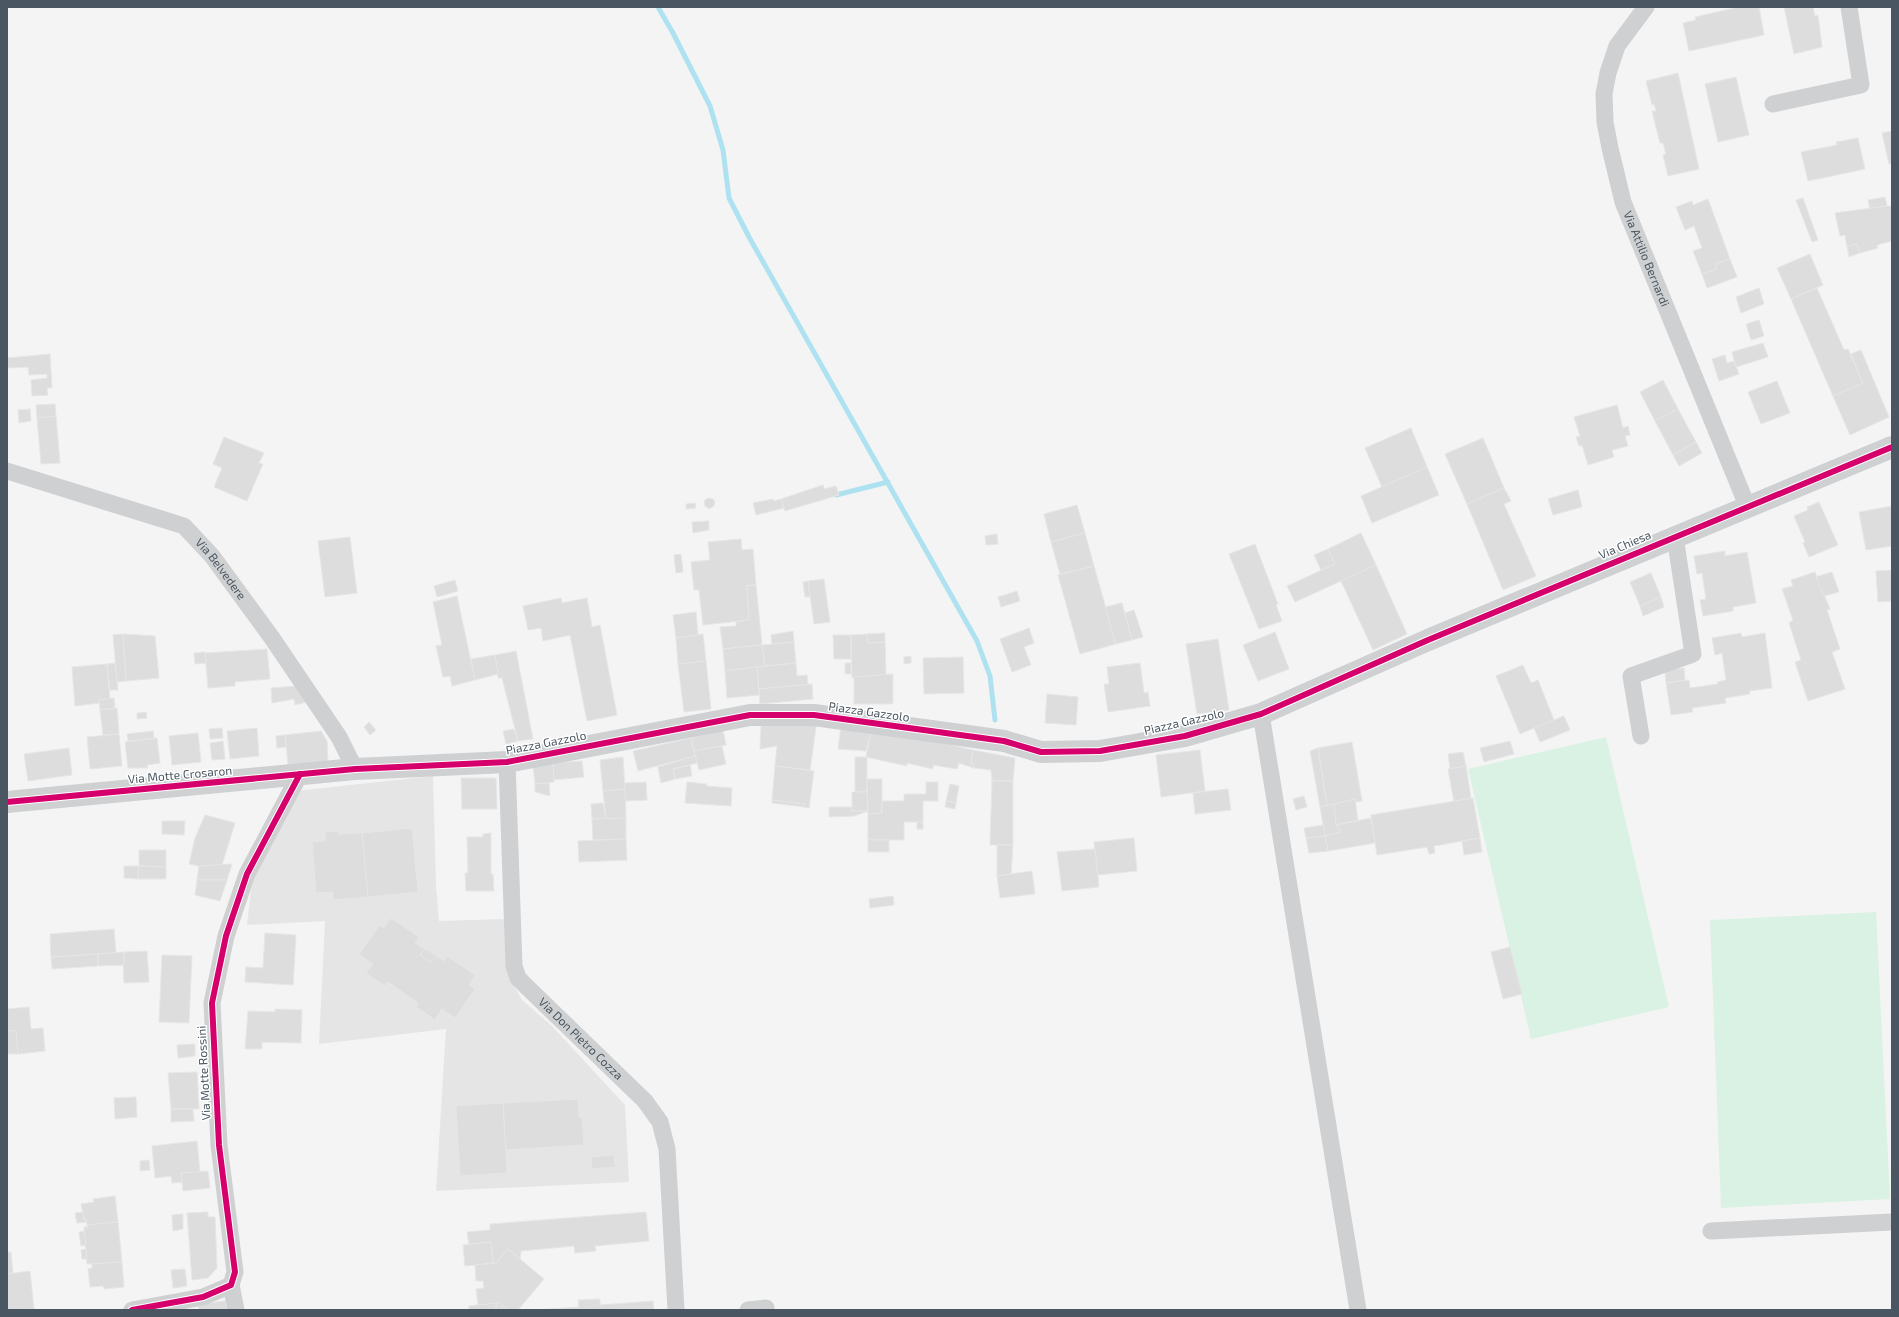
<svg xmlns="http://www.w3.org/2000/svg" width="1899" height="1317" viewBox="0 0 1899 1317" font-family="'Exo 2',sans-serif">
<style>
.education{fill:#e6e5e6}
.green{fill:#d9f2e3}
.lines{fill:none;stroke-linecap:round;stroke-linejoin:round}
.stream{stroke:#aee2f0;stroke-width:5}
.building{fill:#ddddde;stroke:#e5e6e7}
.minor{stroke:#ced0d2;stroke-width:17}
.tertiary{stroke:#ced0d2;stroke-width:22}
.cycleway-casing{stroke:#fff;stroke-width:8}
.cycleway{stroke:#d6006c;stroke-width:6}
.labels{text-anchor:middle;stroke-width:3;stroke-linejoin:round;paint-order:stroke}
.street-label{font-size:12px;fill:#4a5661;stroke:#fff}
</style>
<rect width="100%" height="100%" fill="#f4f4f4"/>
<path class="education" d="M433,776L436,886L439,921L505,919L510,978L522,1000L552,1026L625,1105L629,1182L436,1191L446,1029L319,1044L325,921L247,925L251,890L257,869L295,791Z"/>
<g class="green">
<path d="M1606,737L1669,1007L1531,1039L1468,769Z"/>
<path d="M1876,912L1890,1199L1721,1208L1710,920Z"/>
</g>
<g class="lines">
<g class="stream">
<path d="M658,7L673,33L710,106L723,150L729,198L749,237L977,641L990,676L995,720"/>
<path d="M836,495L888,482"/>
</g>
</g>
<g class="building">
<path d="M1739,7H1759L1764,35L1689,51L1683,23L1696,20L1695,17Z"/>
<path d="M1784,7H1813L1815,16L1818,15L1822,47L1794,54Z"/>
<path d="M1678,73L1699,169L1668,176L1663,155L1666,154L1663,143H1660L1652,111H1656L1654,104L1652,105L1646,81Z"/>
<path d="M1736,77L1749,135L1718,142L1705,84Z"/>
<path d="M1892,131V163L1889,164L1882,133Z"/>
<path d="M1858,138L1865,169L1808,181L1801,152L1837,145L1836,142Z"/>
<path d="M1885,197L1887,206L1870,210L1868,200Z"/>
<path d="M1803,198L1818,240L1812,242L1796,200Z"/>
<path d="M1708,199L1730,259L1715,264L1717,269L1702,274L1693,251L1702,248L1694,226L1685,230L1676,207L1692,201L1693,205Z"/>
<path d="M1887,206H1892V241L1877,245L1878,248L1860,253L1857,244L1847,247L1845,235L1840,236L1835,213Z"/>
<path d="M1857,244L1860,253L1849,257L1847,247Z"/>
<path d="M1810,254L1823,285L1791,299L1777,268Z"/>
<path d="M1730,259L1737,277L1707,288L1702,274L1717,269L1715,264Z"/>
<path d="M1759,288L1764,304L1741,313L1736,297Z"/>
<path d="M1817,288L1844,350L1848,349L1863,383L1833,396L1791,299Z"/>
<path d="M1759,320L1764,336L1751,340L1746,324Z"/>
<path d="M1763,343L1768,357L1736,367L1732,352Z"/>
<path d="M1861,350L1889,417L1850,435L1833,396L1863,383L1851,354Z"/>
<path d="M50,354L52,388H47L48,395L32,396L31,380L47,378V374L29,375L28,367L7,368V358Z"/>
<path d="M1725,355L1727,363L1734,361L1739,374L1719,381L1712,359Z"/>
<path d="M1663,380L1678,409L1655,421L1640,392Z"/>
<path d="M1777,381L1790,413L1761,424L1748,392Z"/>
<path d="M55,404L56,416L37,418L36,405Z"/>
<path d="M1617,405L1623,428L1628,426L1630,435L1625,436L1628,446L1612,450L1614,457L1588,465L1582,445L1579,446L1576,437L1580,436L1574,417Z"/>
<path d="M30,409L31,421L19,423L18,410Z"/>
<path d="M1678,409L1696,442L1673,455L1655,421Z"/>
<path d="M56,416L60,463L41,464L37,418Z"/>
<path d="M1411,428L1427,467L1382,487L1365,448Z"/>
<path d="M224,437L264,453L259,463L263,464L247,501L214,487L222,468L213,464Z"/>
<path d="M1483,438L1504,488L1467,504L1445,454Z"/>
<path d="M1696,442L1702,453L1679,466L1673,455Z"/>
<path d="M1427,467L1439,495L1372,523L1361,496Z"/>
<path d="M823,485L824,489L836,486L839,495L785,511L781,499Z"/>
<path d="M1504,488L1511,501L1504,504L1536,576L1503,590L1467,504Z"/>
<path d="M1578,490L1582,507L1553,515L1548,499Z"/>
<path d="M708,498L713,499L715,502L714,506L709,509L705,506L704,501Z"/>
<path d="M773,499L774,501L781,499L784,508L756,515L753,503Z"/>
<path d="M1819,502L1838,545L1809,557L1803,543L1805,542L1794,516L1808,510L1807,507Z"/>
<path d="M695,503L696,508L686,509V504Z"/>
<path d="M1077,505L1085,533L1051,542L1044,514Z"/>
<path d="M1892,506V546L1866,550L1859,512Z"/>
<path d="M709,521V530L693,533L692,522Z"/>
<path d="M1085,533L1094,566L1060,574L1051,542Z"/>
<path d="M1361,533L1376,565L1295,602L1287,586L1335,564L1328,549Z"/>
<path d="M997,534L998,544L986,545L985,536Z"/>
<path d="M350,537L357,593L325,597L318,541Z"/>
<path d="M741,539L742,550L753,549L756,585L747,586L749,620L703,625L699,590H694L691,562L710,560L708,542Z"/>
<path d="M1255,544L1278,604L1276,605L1282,621L1259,629L1229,554Z"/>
<path d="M1328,549L1335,564L1321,570L1314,555Z"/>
<path d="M1725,551V556L1747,552L1756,603L1733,607V611L1703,616L1700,600L1706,599L1702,573L1697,574L1694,556Z"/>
<path d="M681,554L683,572L676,573L674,555Z"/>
<path d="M1376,565L1407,634L1373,650L1341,581Z"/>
<path d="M1094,566L1116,644L1080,654L1058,575Z"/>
<path d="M1892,570V601L1878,602L1876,571Z"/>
<path d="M1815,572L1830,609L1827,610L1840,649L1832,652L1845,689L1808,701L1795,662L1801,660L1789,623L1793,620L1782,589L1793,586L1791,580Z"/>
<path d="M1832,572L1839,592L1824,596L1816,577Z"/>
<path d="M1651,573L1661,597L1640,606L1630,582Z"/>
<path d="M824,579L830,622L814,624L808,581Z"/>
<path d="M455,580L458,591L437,597L434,586Z"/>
<path d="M808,581L810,597H805L803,582Z"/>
<path d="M756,585L762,645L723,649L720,627L736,626V622L749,620L747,586Z"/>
<path d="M1017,591L1020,601L1001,607L998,597Z"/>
<path d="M457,596L475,680L452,686L450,676L443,677L436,646L442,645L433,602Z"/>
<path d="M1661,597L1664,607L1643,616L1640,606Z"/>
<path d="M561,598L562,603L587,598L592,627L600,625L617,715L587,721L570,635L543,641L541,628L528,630L523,606Z"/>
<path d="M1122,603L1132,640L1116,644L1105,607Z"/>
<path d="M1134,610L1143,637L1132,640L1125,613Z"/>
<path d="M696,612L698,635L676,638L673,615Z"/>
<path d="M1029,628L1034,643L1024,647L1031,665L1012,672L1000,639Z"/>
<path d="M793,631L794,642L772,644L771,635Z"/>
<path d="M1275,632L1289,669L1258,681L1243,645Z"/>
<path d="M885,633V642L868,643L867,634Z"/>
<path d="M1741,633L1742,637L1765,633L1772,688L1749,691L1750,694L1725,698L1726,703L1692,708L1693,712L1671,715L1666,683L1689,680L1690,688L1718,684L1717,682L1726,680L1722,653L1715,655L1712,638Z"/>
<path d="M123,634L155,636L159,678L126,681Z"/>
<path d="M123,634L126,681L117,682L113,635Z"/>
<path d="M703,634L706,661L678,664L676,638Z"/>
<path d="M867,634L868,643L885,642L886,675L852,678L851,635Z"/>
<path d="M833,635H851V659H834Z"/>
<path d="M1218,639L1229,710L1197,714L1186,644Z"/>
<path d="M794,642L796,663L765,666L762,645Z"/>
<path d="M762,645L765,666L725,671L723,649Z"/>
<path d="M267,649L270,679L235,682V686L208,688L205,653Z"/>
<path d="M516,651L533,739L518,741L502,678H498L495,655Z"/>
<path d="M205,652L206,663L195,664L194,653Z"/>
<path d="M495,655L498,674L475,680L471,659Z"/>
<path d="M911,656V663L904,664V657Z"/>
<path d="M963,657L964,693L924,694L923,658Z"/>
<path d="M706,661L711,709L684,712L678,664Z"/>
<path d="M115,663L118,690H110L107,664Z"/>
<path d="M796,663L797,676L807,675L808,685L759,689L757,667Z"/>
<rect x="845" y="663" width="6" height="11"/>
<path d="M1140,663L1144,693L1148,692L1150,706L1108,712L1104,684H1109L1107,667Z"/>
<path d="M107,664L110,699L99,700L100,703L75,706L72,667Z"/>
<path d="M1523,665L1531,683L1538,680L1554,720L1520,734L1496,676Z"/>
<path d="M757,667L759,695L727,698L725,671Z"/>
<path d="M1684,668L1685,680L1666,683L1665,670Z"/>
<path d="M893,674V704H854V677Z"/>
<path d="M812,684L813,699L760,704L759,689Z"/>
<path d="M297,686L307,702L295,705L294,699L272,703L271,688Z"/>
<path d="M1047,694L1078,697L1076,725L1045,723Z"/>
<path d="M114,698L115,708L100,710L99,700Z"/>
<path d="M117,708L119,734L103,735L100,710Z"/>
<path d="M146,712L147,718L137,719V713Z"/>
<path d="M1564,716L1570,730L1540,742L1534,728Z"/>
<path d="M817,721L810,770L775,766L777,746L760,749L761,726Z"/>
<path d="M369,722L376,730L370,735L364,727Z"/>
<path d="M841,726L871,731L866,751L838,749Z"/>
<path d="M222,728L223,738L210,739L209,729Z"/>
<path d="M257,728L259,756L230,759L227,731Z"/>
<path d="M514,729L518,741L506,744L503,731Z"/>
<path d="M723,730L726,745L694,751L691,738Z"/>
<path d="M153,731L154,738L128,741L127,734Z"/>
<path d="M321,731L327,741L328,762L288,765L285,735Z"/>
<path d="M871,731L938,742L973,750L971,764H974V768L959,763L957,769L933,765V769L907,763V766L866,757Z"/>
<path d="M198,733L201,762L172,765L169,736Z"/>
<path d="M119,734L122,766L90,769L87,737Z"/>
<path d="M285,735L286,747L277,748L276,736Z"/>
<path d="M157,738L160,763L147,765L148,768H128L125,742Z"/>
<path d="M691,738L695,756L638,771L633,751Z"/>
<path d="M223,741L225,759L212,760L210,743Z"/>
<path d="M1510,741L1514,754L1484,762L1480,748Z"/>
<path d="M1352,742L1362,801L1355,802V799L1327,806L1318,748Z"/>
<path d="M722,746L726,764L699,770L694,751Z"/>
<path d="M69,748L72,775L28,781L24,754Z"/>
<path d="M1318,748L1327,806L1320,807L1310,751Z"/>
<path d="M973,750L1015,758L1013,781H992L991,770L974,768V764H971Z"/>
<path d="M1200,750L1205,791L1161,797L1156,755Z"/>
<path d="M1463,752L1466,766L1450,769L1448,754Z"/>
<path d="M695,756L697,763L673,769L675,779L661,783L658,767Z"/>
<path d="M623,757L625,789L603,791L600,760Z"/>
<rect x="855" y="757" width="12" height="35"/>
<path d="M582,761L584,777L553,780V763Z"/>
<path d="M553,763L554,782L535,784L533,765Z"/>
<path d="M690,765L692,776L675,779L673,769Z"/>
<path d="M775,766L814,771L809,808L804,807L805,804L772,800Z"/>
<path d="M1466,766L1471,798L1454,802L1448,769Z"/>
<path d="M461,778H496L497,809H462Z"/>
<path d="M867,779H882V813L868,814Z"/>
<path d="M992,781H1013V845H990Z"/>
<path d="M646,782L647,800L625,801L624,783Z"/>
<path d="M687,782L707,784L706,786L732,788L731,806L685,803Z"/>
<path d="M926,782H938V801H923V822H904V840H868V814L882,813V801H904V794H926Z"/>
<path d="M549,783L550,796L535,792V784Z"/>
<path d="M950,784L959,786L956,803L946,801Z"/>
<path d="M625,789L626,818L606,819L603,791Z"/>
<path d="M1228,789L1231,810L1195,814L1193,793Z"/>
<path d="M852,792H867L868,811H852Z"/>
<path d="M1304,796L1307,807L1296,810L1293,799Z"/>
<path d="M1473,798L1480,838L1434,846L1435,853L1429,854L1427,847L1377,855L1371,815Z"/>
<path d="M1355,799L1358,820L1336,825L1334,804Z"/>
<path d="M772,800L805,804L804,807L772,803Z"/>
<path d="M946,801L956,803L955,809L945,807Z"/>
<path d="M603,803L606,819H592L591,804Z"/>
<path d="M1334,804L1336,825L1341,832L1325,836L1320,807Z"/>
<path d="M829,807H852V811H868L854,816L829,817Z"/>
<path d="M205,815L235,823L222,865L199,866L189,864L195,838Z"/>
<path d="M626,818V839L593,840L592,819Z"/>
<path d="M1371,818L1375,843L1328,851L1325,836L1341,832L1336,825Z"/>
<path d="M162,821H185L184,835L162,834Z"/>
<rect x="917" y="822" width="6" height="7"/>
<path d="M1323,825L1325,836L1306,838L1304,828Z"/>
<path d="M412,828L418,892L368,897L362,833Z"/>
<path d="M339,831V834L362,833L368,897L333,900V892L316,893L312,842L325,841V832Z"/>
<path d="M491,833V874H493L494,891H466L465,873H468L467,837H483V834Z"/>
<path d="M1325,836L1328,851L1309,853L1306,838Z"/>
<path d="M1134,838L1137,871L1097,875L1094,842Z"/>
<path d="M1480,838L1482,852L1464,855L1462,841Z"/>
<path d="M626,839L627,860L579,862L578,841Z"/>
<rect x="868" y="840" width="21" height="12"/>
<path d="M997,845H1013L1011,874L997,876Z"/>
<path d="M1095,849L1099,887L1062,891L1057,852Z"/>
<path d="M139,850H166V867L139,866Z"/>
<path d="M232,864L227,880H197L199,866Z"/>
<path d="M124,866H139L138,879L124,878Z"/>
<path d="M139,866L166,867V879H138Z"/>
<path d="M1032,871L1035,894L1000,898L997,876Z"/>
<path d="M197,880H227L220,901L195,895Z"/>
<path d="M893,896L894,905L870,908L869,899Z"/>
<path d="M391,918L419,937L415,943L425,949L420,955L431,962L437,956L444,961L447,956L475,975L469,985L475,989L455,1018L442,1009L435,1020L416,1007L418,1003L388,982L385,986L366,973L373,964L359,954L380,925L384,928Z"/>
<path d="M114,929L116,953L51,957L50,934Z"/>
<path d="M265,933L296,935L293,985L245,982L246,967L263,968Z"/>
<path d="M1510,947L1522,994L1503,999L1491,952Z"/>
<path d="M425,949L437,956L431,962L420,955Z"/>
<path d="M147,951L149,982L124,983L123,963H124V952Z"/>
<path d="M124,952V963L123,965L98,966V954Z"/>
<path d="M98,954V966L52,969L51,957Z"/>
<path d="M162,955L192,956L189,1023L159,1022Z"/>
<path d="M29,1007L31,1029L43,1028L45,1051L18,1054L16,1031H7V1009Z"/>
<path d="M275,1009L302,1010L301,1043L262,1042V1049H245L248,1011L275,1012Z"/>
<path d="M7,1031H16L18,1054H7Z"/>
<path d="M195,1044V1056L178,1058L177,1045Z"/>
<path d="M197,1072L199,1109H171L168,1073Z"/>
<path d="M136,1097L137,1117L115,1119L114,1098Z"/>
<path d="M578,1099L579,1117H582L584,1145L505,1150L503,1103Z"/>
<path d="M503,1103L507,1173L460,1176L456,1106Z"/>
<path d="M171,1109H193L194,1121L171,1122Z"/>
<path d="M197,1141L200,1172L181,1173L182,1182L172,1183L171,1176L155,1178L152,1146Z"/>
<path d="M614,1155L615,1167L592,1169L591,1157Z"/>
<path d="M149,1160L150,1170L140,1171V1161Z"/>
<path d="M208,1171L210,1188L183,1191L181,1173Z"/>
<path d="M115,1196L118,1222L87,1225L86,1219H84L81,1204L94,1202L93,1199Z"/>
<path d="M83,1212L84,1219H86L87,1222L77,1223L75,1213Z"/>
<path d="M208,1212V1217H215L217,1268L208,1278L192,1280L187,1213Z"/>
<path d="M646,1212L649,1241L595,1246L596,1251L575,1253L574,1246L521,1251L520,1259L508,1249L496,1263H493L491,1242L469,1245L467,1232L490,1230V1224Z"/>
<path d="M183,1214V1229L173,1231L172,1215Z"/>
<path d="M118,1222L122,1262L87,1264L84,1227H88L87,1225Z"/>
<path d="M84,1231L86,1245L81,1246L79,1232Z"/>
<path d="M491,1242L493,1263L465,1266L463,1245Z"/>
<path d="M86,1249L87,1259H82L81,1250Z"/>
<path d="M508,1249L544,1279L518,1310H507L500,1303L478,1305L476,1289L484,1288L483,1281H476L475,1265L496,1263Z"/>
<path d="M7,1252H11L13,1273L7,1274Z"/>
<path d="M122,1262L124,1287L104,1289L103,1286L90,1287L88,1269L92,1268V1264Z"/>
<path d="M185,1269L187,1286L173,1288L171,1270Z"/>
<path d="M30,1271L34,1309L7,1310V1274Z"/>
<path d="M600,1299V1305L653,1301L654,1310H536L579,1307L578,1300Z"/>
<path d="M225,1301L227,1310H199L198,1304Z"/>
<path d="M496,1303H500L507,1310H496Z"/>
<path d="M496,1303V1310H469V1306Z"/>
</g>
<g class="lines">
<g class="minor">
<path id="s1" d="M1646,7L1617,46L1608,73L1604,94L1605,122L1610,148L1623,202L1748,508"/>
<path d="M1773,104L1861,85L1849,7"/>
<path id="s2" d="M7,471L184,526L212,556L272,638L339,737L355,769"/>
<path d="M1261,714L1358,1310"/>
<path d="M1641,736L1631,676L1693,654L1675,537"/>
<path id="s3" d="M507,762L514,966L518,978L528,988L645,1101L660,1122L667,1149L676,1310"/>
<path d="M1711,1231L1892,1222"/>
<path d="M231,1285L236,1310"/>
<path d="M132,1310L203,1297L231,1285L235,1272L219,1145L212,1003L226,936L247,874L300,774"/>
<path d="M748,1310L766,1308V1310"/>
</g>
<path class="tertiary" d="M7,802L355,769L507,762L750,715H814L1004,741L1041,752L1100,751L1185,736L1261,714L1428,640L1892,447"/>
<defs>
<g id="cycleway">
<path d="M7,802L355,769L507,762L750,715H814L1004,741L1041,752L1100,751L1185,736L1261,714L1428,640L1892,447"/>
<path d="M132,1310L203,1297L231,1285L235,1272L219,1145L212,1003L226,936L247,874L300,774"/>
</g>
</defs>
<use href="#cycleway" class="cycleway-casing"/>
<use href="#cycleway" class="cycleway"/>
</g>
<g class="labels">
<g class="street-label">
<text dy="4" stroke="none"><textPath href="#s1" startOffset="270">Via Attilio Bernardi</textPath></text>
<text transform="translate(1625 545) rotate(-23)" y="4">Via Chiesa</text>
<text dy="4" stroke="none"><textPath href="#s2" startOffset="242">Via Belvedere</textPath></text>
<text transform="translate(869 712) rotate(8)" y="4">Piazza Gazzolo</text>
<text transform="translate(1184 722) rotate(-13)" y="4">Piazza Gazzolo</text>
<text transform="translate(546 743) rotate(-11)" y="4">Piazza Gazzolo</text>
<text transform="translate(180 775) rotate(-5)" y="4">Via Motte Crosaron</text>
<text dy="4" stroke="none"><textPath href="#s3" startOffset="304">Via Don Pietro Cozza</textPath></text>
<text transform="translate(204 1073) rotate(-93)" y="4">Via Motte Rossini</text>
</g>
</g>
<rect width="1899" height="1317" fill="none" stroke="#4a5661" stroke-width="16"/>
</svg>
